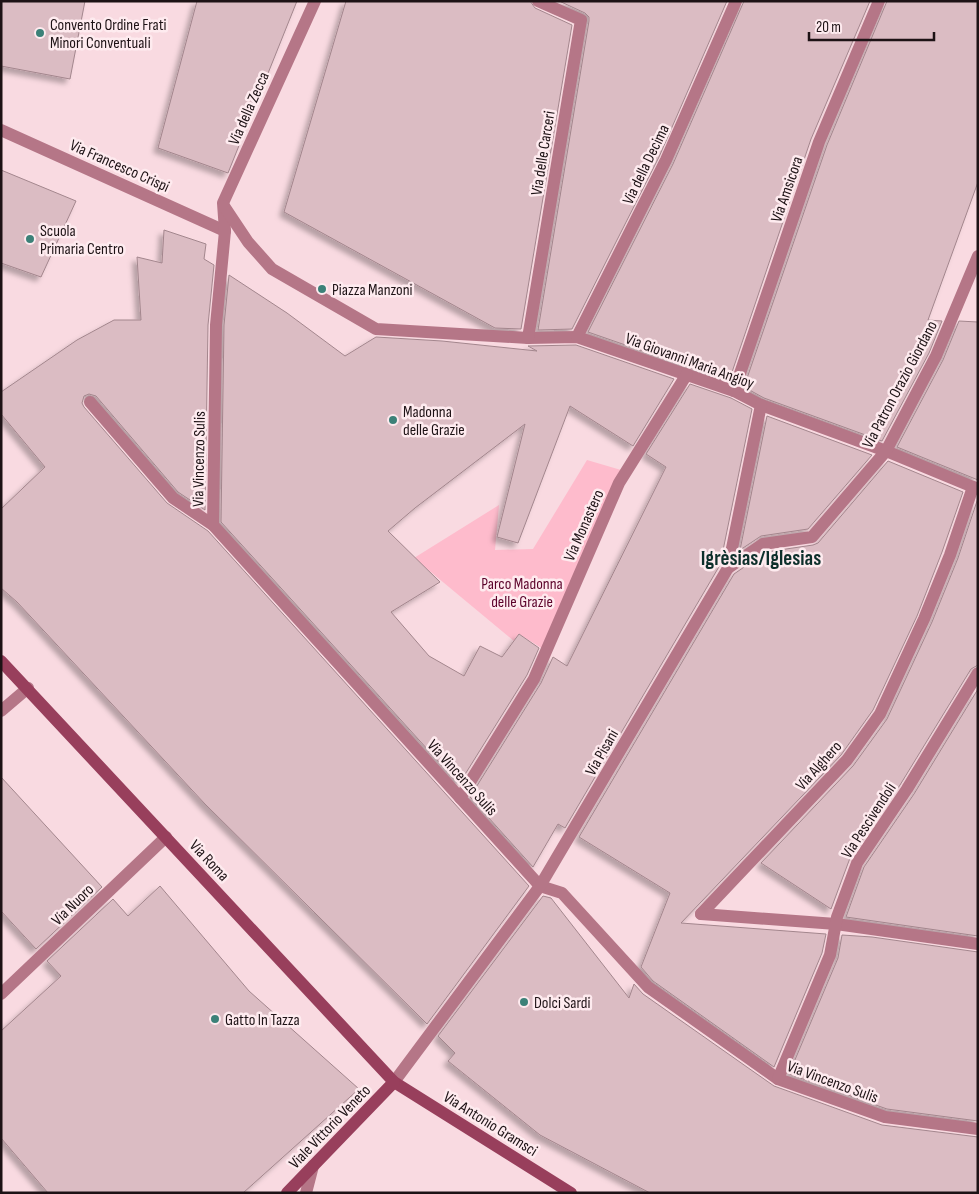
<svg xmlns="http://www.w3.org/2000/svg" width="979" height="1194" viewBox="0 0 979 1194" font-family="'Sofia Sans Condensed',sans-serif">
<style>
.green{fill:#febbcc}
.building{fill:#dbbcc3;stroke:#a3868d;filter:url(#shadow)}
.lines{fill:none;stroke-linecap:round;stroke-linejoin:round}
.service{stroke:#b57687;stroke-width:12}
.pedestrian{stroke:#b57687;stroke-width:12}
.minor{stroke:#b57687;stroke-width:12}
.secondary{stroke:#983f5c;stroke-width:12}
.poi-dot{fill:#3c8178;stroke:#feebef;stroke-width:2}
.labels{text-anchor:middle;stroke-width:5;stroke-linejoin:round;paint-order:stroke}
.poi-label{font-size:16px;fill:#1d1215;stroke:#feebef;text-anchor:start}
.street-label{font-size:16px;fill:#1d1215;stroke:#feebef}
.park-label{font-size:16px;fill:#5b022a;stroke:#feebef}
.district-label{font-size:21px;font-weight:bold;fill:#0d2f2b;stroke:#feebef}
</style>
<defs>
<filter id="shadow"><feDropShadow dx="-4.5" dy="4.5" stdDeviation="2.5" flood-color="#0004"/></filter>
</defs>
<rect width="100%" height="100%" fill="#f9dae1"/>
<path class="green" d="M587,460L621,470L543,649L519,634L514,641L414,558L499,505L495,550L533,549Z"/>
<g class="building">
<path d="M1,1H85L70,79L1,66Z"/>
<path d="M197,1H297L228,173L158,148Z"/>
<path d="M346,1H530L535,8L572,25L521,329L495,328L284,212Z"/>
<path d="M559,1H727L659,157L572,329L538,330L589,21V17L585,13Z"/>
<path d="M744,1H870L811,139L729,381L588,332L673,164Z"/>
<path d="M887,1H978V182L928,320L942,321L929,353L882,441L764,398L744,387L827,145Z"/>
<path d="M1,170L76,201L41,277L1,263Z"/>
<path d="M164,230L206,244L204,259L214,265L208,325L205,510L178,492L96,396L89,394L84,396L82,403L84,407L167,503L208,531L529,886L427,1024L205,804L17,602L1,588V509L45,467L1,414V392L77,340L114,320H141L137,257L162,263Z"/>
<path d="M229,275L287,313L345,356L376,337L442,341L537,351L528,346L576,345L674,379L633,446L570,406L518,543L497,537L525,424L415,508L388,531L440,582L391,612L429,656L464,676L480,646L502,657L519,634L539,648L527,675L459,784L221,522L224,325Z"/>
<path d="M959,321L978,322V480L897,447L943,360Z"/>
<path d="M690,384L731,398L752,409L720,565L565,828L558,824L533,867L470,797L541,683L553,657L567,666L666,467L646,454Z"/>
<path d="M767,416L872,455L808,529L761,536L740,550Z"/>
<path d="M888,461L963,492L942,552L917,616L873,710L841,755L681,923L826,934L822,953L774,1067L653,981L641,967L670,893L579,837L734,574L766,552L813,545L818,543Z"/>
<path d="M978,498V665L971,669L900,785L850,858L831,909L761,863L853,766L887,719L932,622L958,558Z"/>
<path d="M978,689V936L846,917L864,867L914,794Z"/>
<path d="M1,777L102,887L36,949L1,911Z"/>
<path d="M160,886L249,991L359,1089L243,1193H48L1,1138V1031L61,976L47,961L113,899L128,916Z"/>
<path d="M543,896L551,898L629,998L634,984L643,994L774,1086L882,1125L978,1137V1193H650L540,1135L448,1061L455,1053L438,1036Z"/>
<path d="M842,935L872,937L978,952V1121L887,1109L789,1074L838,958Z"/>
</g>
<g class="lines">
<path class="service" d="M90,402L173,498L213,525"/>
<path class="pedestrian" d="M1,130L225,231"/>
<g class="minor">
<path d="M315,1L223,203L225,231L216,325L213,525L540,886L562,893L648,987L778,1079L885,1117L978,1129"/>
<path d="M224,206L248,242L272,269L376,329L528,338L577,337L734,391L761,405L886,451L978,489"/>
<path d="M577,337L666,160L736,1"/>
<path d="M528,338L581,20L538,1"/>
<path d="M734,391L819,142L879,1"/>
<path d="M728,568L763,544L812,537L886,451L936,356L978,256"/>
<path d="M1,711L28,688"/>
<path d="M460,798L534,679L619,483L687,374"/>
<path d="M701,914L847,760L880,714L924,619L950,555L973,487"/>
<path d="M701,914L836,924L978,944"/>
<path d="M1,994L166,837"/>
<path d="M778,1079L830,955L837,917L857,863L907,789L978,673"/>
<path d="M394,1082L540,886L728,568L761,405"/>
<path d="M306,1193L313,1166"/>
</g>
<g class="secondary">
<path d="M1,661L394,1082L571,1193"/>
<path d="M287,1193L394,1082"/>
</g>
</g>
<g class="poi-dot">
<circle cx="40" cy="33" r="5"/>
<circle cx="30" cy="239" r="5"/>
<circle cx="322" cy="289" r="5"/>
<circle cx="393" cy="420" r="5"/>
<circle cx="524" cy="1002" r="5"/>
<circle cx="215" cy="1019" r="5"/>
</g>
<g class="labels">
<g class="poi-label">
<text x="50" y="30">Convento Ordine Frati<tspan x="50" dy="18">Minori Conventuali</tspan></text>
<text x="40" y="236">Scuola<tspan x="40" dy="18">Primaria Centro</tspan></text>
<text x="332" y="295">Piazza Manzoni</text>
<text x="403" y="417">Madonna<tspan x="403" dy="18">delle Grazie</tspan></text>
<text x="534" y="1008">Dolci Sardi</text>
<text x="225" y="1025">Gatto In Tazza</text>
</g>
<g class="street-label">
<text transform="translate(248 108) rotate(-66)" y="6">Via della Zecca</text>
<text transform="translate(542 153) rotate(-81)" y="6">Via delle Carceri</text>
<text transform="translate(645 164) rotate(-64)" y="6">Via della Decima</text>
<text transform="translate(120 165) rotate(24)" y="6">Via Francesco Crispi</text>
<text transform="translate(786 189) rotate(-71)" y="6">Via Amsicora</text>
<text transform="translate(690 360) rotate(20)" y="6">Via Giovanni Maria Angioy</text>
<text transform="translate(899 384) rotate(-62)" y="6">Via Patron Orazio Giordano</text>
<text transform="translate(198 459) rotate(-89)" y="6">Via Vincenzo Sulis</text>
<text transform="translate(583 525) rotate(-66)" y="6">Via Monastero</text>
<text transform="translate(601 752) rotate(-60)" y="6">Via Pisani</text>
<text transform="translate(818 765) rotate(-48)" y="6">Via Alghero</text>
<text transform="translate(463 777) rotate(48)" y="6">Via Vincenzo Sulis</text>
<text transform="translate(868 820) rotate(-57)" y="6">Via Pescivendoli</text>
<text transform="translate(210 860) rotate(47)" y="6">Via Roma</text>
<text transform="translate(72 904) rotate(-44)" y="6">Via Nuoro</text>
<text transform="translate(833 1081) rotate(20)" y="6">Via Vincenzo Sulis</text>
<text transform="translate(491 1123) rotate(32)" y="6">Via Antonio Gramsci</text>
<text transform="translate(329 1126) rotate(-46)" y="6">Viale Vittorio Veneto</text>
</g>
<g class="park-label">
<text x="522" y="589">Parco Madonna<tspan x="522" dy="18">delle Grazie</tspan></text>
</g>
<g class="district-label">
<text x="761" y="565">Igrèsias/Iglesias</text>
</g>
</g>
<rect width="979" height="1194" fill="none" stroke="#1d1215" stroke-width="5"/>
<path d="M809 32v8h125v-8" fill="none" stroke="#1d1215" stroke-width="2.5"/>
<text x="816" y="32" font-size="15" fill="#1d1215" stroke="#feebef" stroke-width="4" paint-order="stroke">20 m</text>
</svg>
